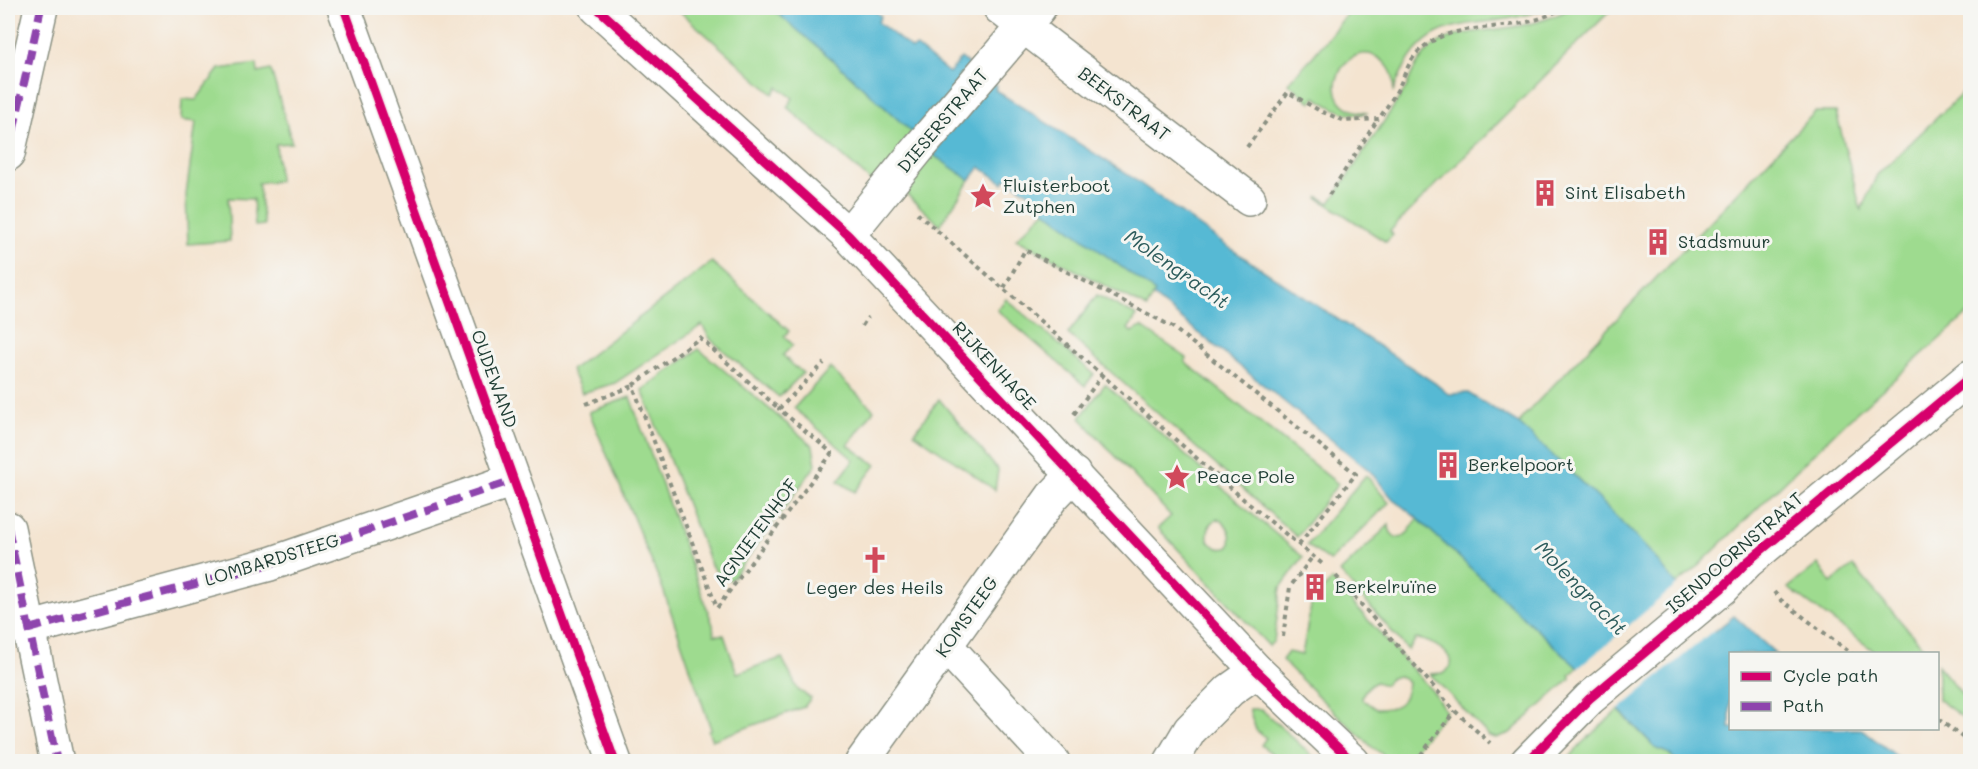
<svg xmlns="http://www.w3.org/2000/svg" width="1978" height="769" viewBox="0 0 1978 769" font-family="Mali,sans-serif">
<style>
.green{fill:#9edb8f;stroke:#5e8c62;stroke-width:1.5;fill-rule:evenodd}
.water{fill:#56b9d4;stroke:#3a7b84;stroke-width:1.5}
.pier{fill:#f4e4d0}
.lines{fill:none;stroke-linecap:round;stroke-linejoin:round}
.street-casing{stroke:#8a9082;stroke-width:36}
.path{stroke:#8a9082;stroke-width:4;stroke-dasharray:4.5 4.5;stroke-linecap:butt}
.street{stroke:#fff;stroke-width:33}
.quiet{stroke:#8e44ad;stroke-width:8;stroke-dasharray:15 8;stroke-linecap:butt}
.cycleway-casing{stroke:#f6f6f2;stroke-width:13}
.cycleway{stroke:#d6006c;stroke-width:9}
.labels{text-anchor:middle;stroke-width:6;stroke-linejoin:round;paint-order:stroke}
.street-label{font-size:18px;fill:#1f3d34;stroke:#f6f6f2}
.poi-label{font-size:18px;fill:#1f3d34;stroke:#f6f6f2;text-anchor:start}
.water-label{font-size:20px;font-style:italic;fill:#2d5c5c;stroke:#f6f6f2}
</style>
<rect width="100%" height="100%" fill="#f6f6f2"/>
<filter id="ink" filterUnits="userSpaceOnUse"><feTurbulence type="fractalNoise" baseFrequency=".0167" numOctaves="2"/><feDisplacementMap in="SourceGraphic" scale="12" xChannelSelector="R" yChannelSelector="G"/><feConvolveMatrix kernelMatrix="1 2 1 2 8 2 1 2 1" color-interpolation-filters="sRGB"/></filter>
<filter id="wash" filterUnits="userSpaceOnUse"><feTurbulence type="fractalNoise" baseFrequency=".008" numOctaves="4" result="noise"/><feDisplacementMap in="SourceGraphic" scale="24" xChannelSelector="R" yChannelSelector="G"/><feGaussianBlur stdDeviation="1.35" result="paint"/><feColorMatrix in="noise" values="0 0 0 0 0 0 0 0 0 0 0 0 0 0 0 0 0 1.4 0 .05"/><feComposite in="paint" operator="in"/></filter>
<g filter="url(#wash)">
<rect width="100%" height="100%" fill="#f4e4d0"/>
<g class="green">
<path d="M676,8H771L801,31L916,136L874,184L787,107L793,98L778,87L773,94Z"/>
<path d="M1352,8H1547C1477,37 1427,0 1393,92C1395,80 1393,71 1384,62C1347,28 1306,110 1368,113C1345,118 1334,108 1315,97L1311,102L1288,83L1314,55Z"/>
<path d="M1572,8H1613L1390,231L1393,235L1386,242L1318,198L1319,197L1330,203L1406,88C1428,24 1469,36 1524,25C1541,22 1556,16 1572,8Z"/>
<path d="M257,64L258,73L270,70L272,73L292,143L276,144L279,181L258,183L264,225L255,226L253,199L228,198L230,241L188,244L186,195L196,122L181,120L182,99L196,100L219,69Z"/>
<path d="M1970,86V312L1847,421L1694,570L1675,585C1630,525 1574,475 1519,424L1522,418L1815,112H1836L1861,210L1877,175Z"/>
<path d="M932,154L970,180L940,225L902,190Z"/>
<path d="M1046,210L1155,292L1147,308L1016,239Z"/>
<path d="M712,262L789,331L784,336L793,345L783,355L795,368L796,367L803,373L779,397L711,340L702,325L615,383L582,393L571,370Z"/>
<path d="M1097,295L1137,316L1128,329L1131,332L1142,327L1187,358L1185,362L1338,484L1297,537L1068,334Z"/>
<path d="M1006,299L1094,374L1085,386L997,310Z"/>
<path d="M699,349L813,446L816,465L731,580L720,576L711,565L642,390Z"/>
<path d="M830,368L874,410L848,445L876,465L855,492L838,481L854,460L794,408Z"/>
<path d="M1105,384L1245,508L1303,557L1281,587L1274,641L1269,646L1158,528L1171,516L1080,418ZM1218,519C1229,524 1233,536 1229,547C1220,551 1215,547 1208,541C1207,531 1208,523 1218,519Z"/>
<path d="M630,397L713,625L714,635H724L737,673L782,658L798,690L811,698L804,707L712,740L708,731L711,729L663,589L589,412Z"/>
<path d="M939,399L998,470L995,490L914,433Z"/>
<path d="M1366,475L1389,503L1330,561L1307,545Z"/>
<path d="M1418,519L1578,668L1569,675L1571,678L1510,733L1496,738L1489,736L1430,674L1445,673C1463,656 1431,640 1416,639L1408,650L1340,572L1389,525C1389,534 1397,542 1406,535C1410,531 1413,524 1418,519Z"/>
<path d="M1818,564L1831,583L1853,566L1928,653H1877L1788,588Z"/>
<path d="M1332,580L1434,693L1446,712L1405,761H1392L1372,747L1328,706L1282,660L1288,652L1302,655L1312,600ZM1398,676L1404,678L1408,683C1405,705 1397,709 1376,709L1362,699C1363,690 1368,686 1376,682L1385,685L1391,678Z"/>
<path d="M1938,665L1970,704V723L1938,699Z"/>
<path d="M1249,709H1261L1318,761H1282L1261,745L1266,738L1256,730Z"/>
<path d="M1618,710L1657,749L1668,753L1678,761L1566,762L1581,744Z"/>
</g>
<path class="water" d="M771,8H871L881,16L878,22L912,49L917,47L949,73L961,58L997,86L995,90L1130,176L1228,247L1435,383L1448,394L1468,393L1519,424L1598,498L1651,553L1715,631L1734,616L1775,653L1730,654V728L1861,729L1903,761L1678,762L1668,753L1657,749L1578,668L1418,519L1393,499L1370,471L1153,296L1155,292L1031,200L1033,196L1006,178L1003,183L980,167L970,180L932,154L916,136L832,59Z"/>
<path class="pier" d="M1678,584L1715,627L1734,613L1616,712L1576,670Z"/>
</g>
<g filter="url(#ink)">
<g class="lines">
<defs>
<g id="street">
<path d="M344,8L615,762"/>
<path d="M597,8L848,235L1257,671L1353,762"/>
<path d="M1000,8L1249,199"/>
<path d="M8,154L41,8"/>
<path d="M848,235L918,149L1039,8"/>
<path d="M8,528L57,762"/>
<path d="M28,629L270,564L513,480"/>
<path d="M946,646L1053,762"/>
<path d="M862,762L1052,497L1074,474"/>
<path d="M1171,762L1190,730L1230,690L1257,671"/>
<path d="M1527,762L1589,699L1722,588L1747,562L1970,377"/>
</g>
</defs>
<use href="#street" class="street-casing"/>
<g class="path">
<path d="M1247,147L1288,92L1320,111L1345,121L1379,119C1386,108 1393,98 1399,87C1404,76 1408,64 1416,54C1446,21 1496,32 1535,20C1545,17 1555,12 1565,8"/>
<path d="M1329,195L1378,119"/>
<path d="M917,213L1249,504L1325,566"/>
<path d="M1004,288L1025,250L1171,326L1356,474L1298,545"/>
<path d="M862,326L868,317"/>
<path d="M633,385L700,338L779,409"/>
<path d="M586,404L633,386L717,608L832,453L779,409L824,363"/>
<path d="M1074,414L1103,374"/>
<path d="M1336,576L1455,711L1490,743"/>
<path d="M1774,592L1781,600L1852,654"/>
<path d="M1283,637L1290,587L1313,556"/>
<path d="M1938,719L1970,743"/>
<path d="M1415,762L1455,711"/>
</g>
<use href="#street" class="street"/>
<g class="quiet">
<path d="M8,154L41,8"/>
<path d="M8,528L57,762"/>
<path d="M28,629L270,564L513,480"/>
</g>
<defs>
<g id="cycleway">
<path d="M344,8L615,762"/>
<path d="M597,8L848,235L1257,671L1353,762"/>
<path d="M1527,762L1589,699L1722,588L1747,562L1970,377"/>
</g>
</defs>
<use href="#cycleway" class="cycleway-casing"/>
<use href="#cycleway" class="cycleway"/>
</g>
</g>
<defs>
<symbol id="building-bare" viewBox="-9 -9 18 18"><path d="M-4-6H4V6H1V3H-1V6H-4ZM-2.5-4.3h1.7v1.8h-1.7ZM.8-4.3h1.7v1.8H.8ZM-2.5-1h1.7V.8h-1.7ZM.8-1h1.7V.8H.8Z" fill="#d1495b" stroke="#f6f6f2" stroke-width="2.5" paint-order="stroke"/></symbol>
<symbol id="sight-bare" viewBox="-9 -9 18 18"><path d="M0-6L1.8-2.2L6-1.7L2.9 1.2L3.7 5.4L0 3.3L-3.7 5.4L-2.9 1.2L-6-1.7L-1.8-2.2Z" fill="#d1495b" stroke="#f6f6f2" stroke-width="2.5" paint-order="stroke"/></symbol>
<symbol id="church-bare" viewBox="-9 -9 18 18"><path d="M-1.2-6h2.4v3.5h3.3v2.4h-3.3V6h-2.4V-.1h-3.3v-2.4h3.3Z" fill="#d1495b" stroke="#f6f6f2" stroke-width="2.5" paint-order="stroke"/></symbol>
</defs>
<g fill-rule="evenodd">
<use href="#building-bare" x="1526" y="174" width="38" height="38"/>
<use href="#sight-bare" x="964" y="177" width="38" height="38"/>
<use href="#building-bare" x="1639" y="223" width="38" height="38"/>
<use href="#building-bare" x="1429" y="446" width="38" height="38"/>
<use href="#sight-bare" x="1158" y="458" width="38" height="38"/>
<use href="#church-bare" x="856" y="541" width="38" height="38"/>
<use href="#building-bare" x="1296" y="568" width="38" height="38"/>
</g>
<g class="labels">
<g class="street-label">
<text transform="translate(1124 104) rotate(37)" y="6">BEEKSTRAAT</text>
<text transform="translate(943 121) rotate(-50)" y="6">DIESERSTRAAT</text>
<text transform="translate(994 366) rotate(47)" y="6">RIJKENHAGE</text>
<text transform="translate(494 379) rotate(70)" y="6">OUDEWAND</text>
<text transform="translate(756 533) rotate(-54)" y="6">AGNIETENHOF</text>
<text transform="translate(1735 553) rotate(-41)" y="6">ISENDOORNSTRAAT</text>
<text transform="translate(272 560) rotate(-17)" y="6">LOMBARDSTEEG</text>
<text transform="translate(967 617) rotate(-55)" y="6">KOMSTEEG</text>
</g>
<g class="poi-label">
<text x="1003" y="192">Fluisterboot<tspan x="1003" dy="21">Zutphen</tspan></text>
<text x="1565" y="199">Sint Elisabeth</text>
<text x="1678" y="248">Stadsmuur</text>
<text x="1468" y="471">Berkelpoort</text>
<text x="1197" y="483">Peace Pole</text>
<text x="1335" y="593">Berkelruïne</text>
<text x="875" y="594" text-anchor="middle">Leger des Heils</text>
</g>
<g class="water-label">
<text transform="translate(1177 269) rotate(35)" y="7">Molengracht</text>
<text transform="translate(1581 588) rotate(46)" y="7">Molengracht</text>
</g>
</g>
<rect width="1978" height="769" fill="none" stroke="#f6f6f2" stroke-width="30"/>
<rect x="1729" y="652" width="210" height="78" fill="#f6f6f2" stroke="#a0aca6" stroke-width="1.5"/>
<rect x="1741" y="672" width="30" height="9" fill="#d6006c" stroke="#a0aca6" stroke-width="1.5"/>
<text x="1783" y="682" font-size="18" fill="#1f3d34">Cycle path</text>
<rect x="1741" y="702" width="30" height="9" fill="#8e44ad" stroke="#a0aca6" stroke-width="1.5"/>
<text x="1783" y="712" font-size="18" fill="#1f3d34">Path</text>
</svg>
